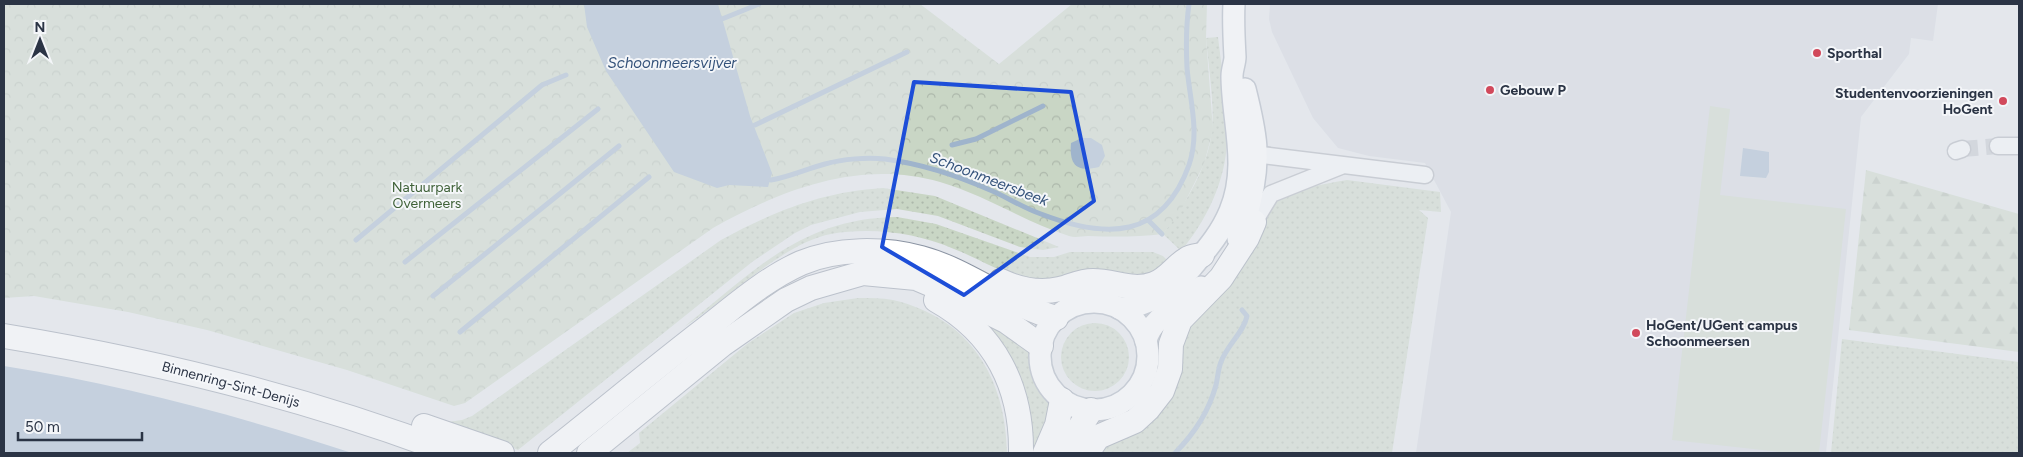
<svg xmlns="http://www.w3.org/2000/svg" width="2023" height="457" viewBox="0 0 2023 457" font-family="Figtree,sans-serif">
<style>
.built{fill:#d2d6de}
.grass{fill:url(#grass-dots)}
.forest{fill:url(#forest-firs)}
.park{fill:url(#park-crowns)}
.garden{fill:#c9d6c5}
.water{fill:#9fb4cc}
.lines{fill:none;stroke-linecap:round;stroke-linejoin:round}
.stream{stroke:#9fb4cc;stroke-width:5}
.minor-tunnel{stroke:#bfc3cb;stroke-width:16;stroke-dasharray:16 8;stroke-linecap:butt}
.minor-casing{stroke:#a9aeb7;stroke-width:19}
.major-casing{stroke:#a3abb8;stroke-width:24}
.highway-casing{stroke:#8b94a3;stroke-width:26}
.minor{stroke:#f7f8fa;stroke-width:16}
.major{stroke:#fff;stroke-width:21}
.highway{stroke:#fff;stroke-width:24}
.marked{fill:none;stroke:#1d4ed8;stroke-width:4;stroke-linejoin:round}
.poi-dot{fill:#d1495b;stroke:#f4f6f9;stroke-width:2}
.labels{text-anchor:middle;stroke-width:4;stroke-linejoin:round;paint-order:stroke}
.poi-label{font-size:14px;font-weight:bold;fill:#2b3445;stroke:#f4f6f9;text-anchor:start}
.park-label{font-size:14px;fill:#3f6138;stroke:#f4f6f9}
.street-label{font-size:14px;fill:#2b3445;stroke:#f4f6f9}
.water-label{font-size:15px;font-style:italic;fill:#34527a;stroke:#f4f6f9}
</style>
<defs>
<pattern id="grass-dots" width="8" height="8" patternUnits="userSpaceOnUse" patternTransform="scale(1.25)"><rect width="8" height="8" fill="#c9d6c5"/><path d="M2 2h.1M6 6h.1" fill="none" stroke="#adb8ab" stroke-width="1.8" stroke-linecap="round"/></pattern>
<pattern id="forest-firs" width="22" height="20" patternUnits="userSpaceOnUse" patternTransform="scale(1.25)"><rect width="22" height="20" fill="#c9d6c5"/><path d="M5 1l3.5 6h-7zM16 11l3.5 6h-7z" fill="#adb8ab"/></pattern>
<pattern id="park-crowns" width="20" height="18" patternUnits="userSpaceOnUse" patternTransform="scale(1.25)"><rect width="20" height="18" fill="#c9d6c5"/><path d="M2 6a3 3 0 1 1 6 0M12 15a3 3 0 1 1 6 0" fill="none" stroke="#adb8ab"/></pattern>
</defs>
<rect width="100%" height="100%" fill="#e4e7ec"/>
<path class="built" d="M1270,4H1938L1933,41L1911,38L1909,54L1861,117L1826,453H1416L1451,212L1425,163L1369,156L1338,148L1313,118L1272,32L1269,19Z"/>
<g class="grass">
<path d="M1218,37C1222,71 1228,106 1227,140C1226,181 1206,221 1181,251L1163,234C1185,204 1208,168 1212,130C1215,106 1208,63 1206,38Z"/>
<path d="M1347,180L1440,192L1441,212L1419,210L1428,218L1392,453H1096L1120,435L1176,346L1276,200C1298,188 1323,184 1347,180Z"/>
<path d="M883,188L935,196L1059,247L1043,250L1020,247L938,216L897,209L860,212L811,225L795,233L752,262L518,450L494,439L448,422L462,420L472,416L721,240C775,211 821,192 883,188Z"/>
<path d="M897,217L936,224L1030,257H1054L1070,252H1153L1163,256L1169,262C1139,285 1130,275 1098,271C1075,269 1052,286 1031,281C1004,275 980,259 954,249C917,233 872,227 831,234C783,243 727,300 684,327C754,271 802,218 897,217Z"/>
<path d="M858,298C869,298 882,298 893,300C970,318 1006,378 1007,453H627L640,443L639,433L747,344L794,313L824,303Z"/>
<path d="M963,310L1033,349C1032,371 1039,387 1054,402L1037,453H1027V435Z"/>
<circle cx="1095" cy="357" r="34"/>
<path d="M1842,339L2019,362V453H1831Z"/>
</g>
<path class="forest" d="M1866,170L2019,214V352L1849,330Z"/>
<path class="park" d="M4,4H920L999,64L1072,4H1207L1206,38L1213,130L1204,164L1181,210L1163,234C1138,237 1114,237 1088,236C1082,236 1075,238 1069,236C1025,222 985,195 940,182C860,159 783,189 713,228L465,403L454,406L347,370L207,330L128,312L34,296L4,298Z"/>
<path class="garden" d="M1710,106L1730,109L1720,195L1846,209L1819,453H1790L1672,440Z"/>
<g class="water">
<path d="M584,4H718L750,116L772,173L768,187L729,185L717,188L674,172L606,71L587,27Z"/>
<path d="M1082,138H1091L1102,145L1105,156L1099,167C1078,172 1069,167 1071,143Z"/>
<path d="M1743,148L1769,152V172L1766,178L1740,176Z"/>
<path d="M4,366C120,384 240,416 352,453H4Z"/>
</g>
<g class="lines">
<g class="stream">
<path d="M722,19L759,4"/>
<path d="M755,125L907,52"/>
<path d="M952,145L976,139L1043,106"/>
<path d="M771,180C790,177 806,169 825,164C843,159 867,157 885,159C922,164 956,175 990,190C1007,197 1023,208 1041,214C1106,239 1162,240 1189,165C1200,133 1190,101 1187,68C1186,47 1186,25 1189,4"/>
<path d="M1149,221L1162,234"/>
<path d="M356,240L542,85L566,75"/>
<path d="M405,262L598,109"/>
<path d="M433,296L619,146"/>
<path d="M460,332L649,177"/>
<path d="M1175,453C1194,434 1209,411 1216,385C1218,377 1218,369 1221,362C1227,345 1244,332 1247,316L1242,310"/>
</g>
<path class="minor-tunnel" d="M1962,149L1998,146"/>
<defs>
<g id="minor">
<path d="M1998,146H2019"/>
<path d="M1956,151L1962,149"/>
<path d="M1246,153L1425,175"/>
<path d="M1246,227L1254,222L1271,194L1341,166"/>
</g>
<g id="major">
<path d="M1238,239C1244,227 1247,215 1250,202C1261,157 1256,133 1245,89"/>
<circle cx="1094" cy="356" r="54"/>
<path d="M1119,308C1150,307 1172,290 1192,267C1207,249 1221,233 1230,211C1249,166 1232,120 1232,76C1232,69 1235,63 1235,57C1234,39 1233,22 1234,4"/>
<path d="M1146,341C1151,316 1184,304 1201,287"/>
</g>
<g id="highway">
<path d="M1001,281C1020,290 1039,294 1060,289C1072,286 1080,281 1093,281C1115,281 1132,292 1154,284C1168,279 1175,266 1187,259C1191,256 1197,256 1202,255"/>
<path d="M936,300C995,333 1022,387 1021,453"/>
<path d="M4,336C157,361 307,398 452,453"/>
<path d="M424,426L502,453"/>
<path d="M550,453C602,412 652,370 704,330C735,306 765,279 801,263C836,248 884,248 921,258C969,271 1008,305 1056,318"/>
<path d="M589,453L723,344L786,300L811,288L863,273L916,278L937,287L1006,321L1041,346"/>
<path d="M1045,453L1057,425L1062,400"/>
<path d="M1069,453L1078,430L1091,410"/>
<path d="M1087,453L1098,437L1135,421L1148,409L1162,391L1170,369L1171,344L1180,320L1221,278L1247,238L1254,222"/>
</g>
</defs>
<use href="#minor" class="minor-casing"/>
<use href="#major" class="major-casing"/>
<use href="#highway" class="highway-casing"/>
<use href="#minor" class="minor"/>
<use href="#major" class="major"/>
<use href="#highway" class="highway"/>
</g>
<path d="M0 0H2023V457H0ZM914,82L1071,92L1094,201L964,295L882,247Z" fill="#e4e7ec" fill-opacity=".55" fill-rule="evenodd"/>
<path class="marked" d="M914,82L1071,92L1094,201L964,295L882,247Z"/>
<g class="poi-dot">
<circle cx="1817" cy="53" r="5"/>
<circle cx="1490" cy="90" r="5"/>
<circle cx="2003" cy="101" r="5"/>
<circle cx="1636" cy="333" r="5"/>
</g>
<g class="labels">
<g class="poi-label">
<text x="1827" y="58">Sporthal</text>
<text x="1500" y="95">Gebouw P</text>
<text x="1993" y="98" text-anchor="end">Studentenvoorzieningen<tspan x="1993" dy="16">HoGent</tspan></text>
<text x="1646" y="330">HoGent/UGent campus<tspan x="1646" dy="16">Schoonmeersen</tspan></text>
</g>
<g class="park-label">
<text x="427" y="192">Natuurpark<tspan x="427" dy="16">Overmeers</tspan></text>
</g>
<g class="street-label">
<text transform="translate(231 384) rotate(15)" y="5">Binnenring-Sint-Denijs</text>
</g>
<g class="water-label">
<text x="672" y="68">Schoonmeersvijver</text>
<text transform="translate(989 179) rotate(21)" y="5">Schoonmeersbeek</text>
</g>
</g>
<rect width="2023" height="457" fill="none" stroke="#2b3445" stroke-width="10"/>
<g transform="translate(40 40)" stroke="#f4f6f9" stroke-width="4" paint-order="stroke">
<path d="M0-4L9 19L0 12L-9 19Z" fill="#2b3445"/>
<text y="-8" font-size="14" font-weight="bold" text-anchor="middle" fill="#2b3445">N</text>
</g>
<path d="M18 432v8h124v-8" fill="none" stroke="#2b3445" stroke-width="2.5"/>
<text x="25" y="432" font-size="15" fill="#2b3445" stroke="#f4f6f9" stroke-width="4" paint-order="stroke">50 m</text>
</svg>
